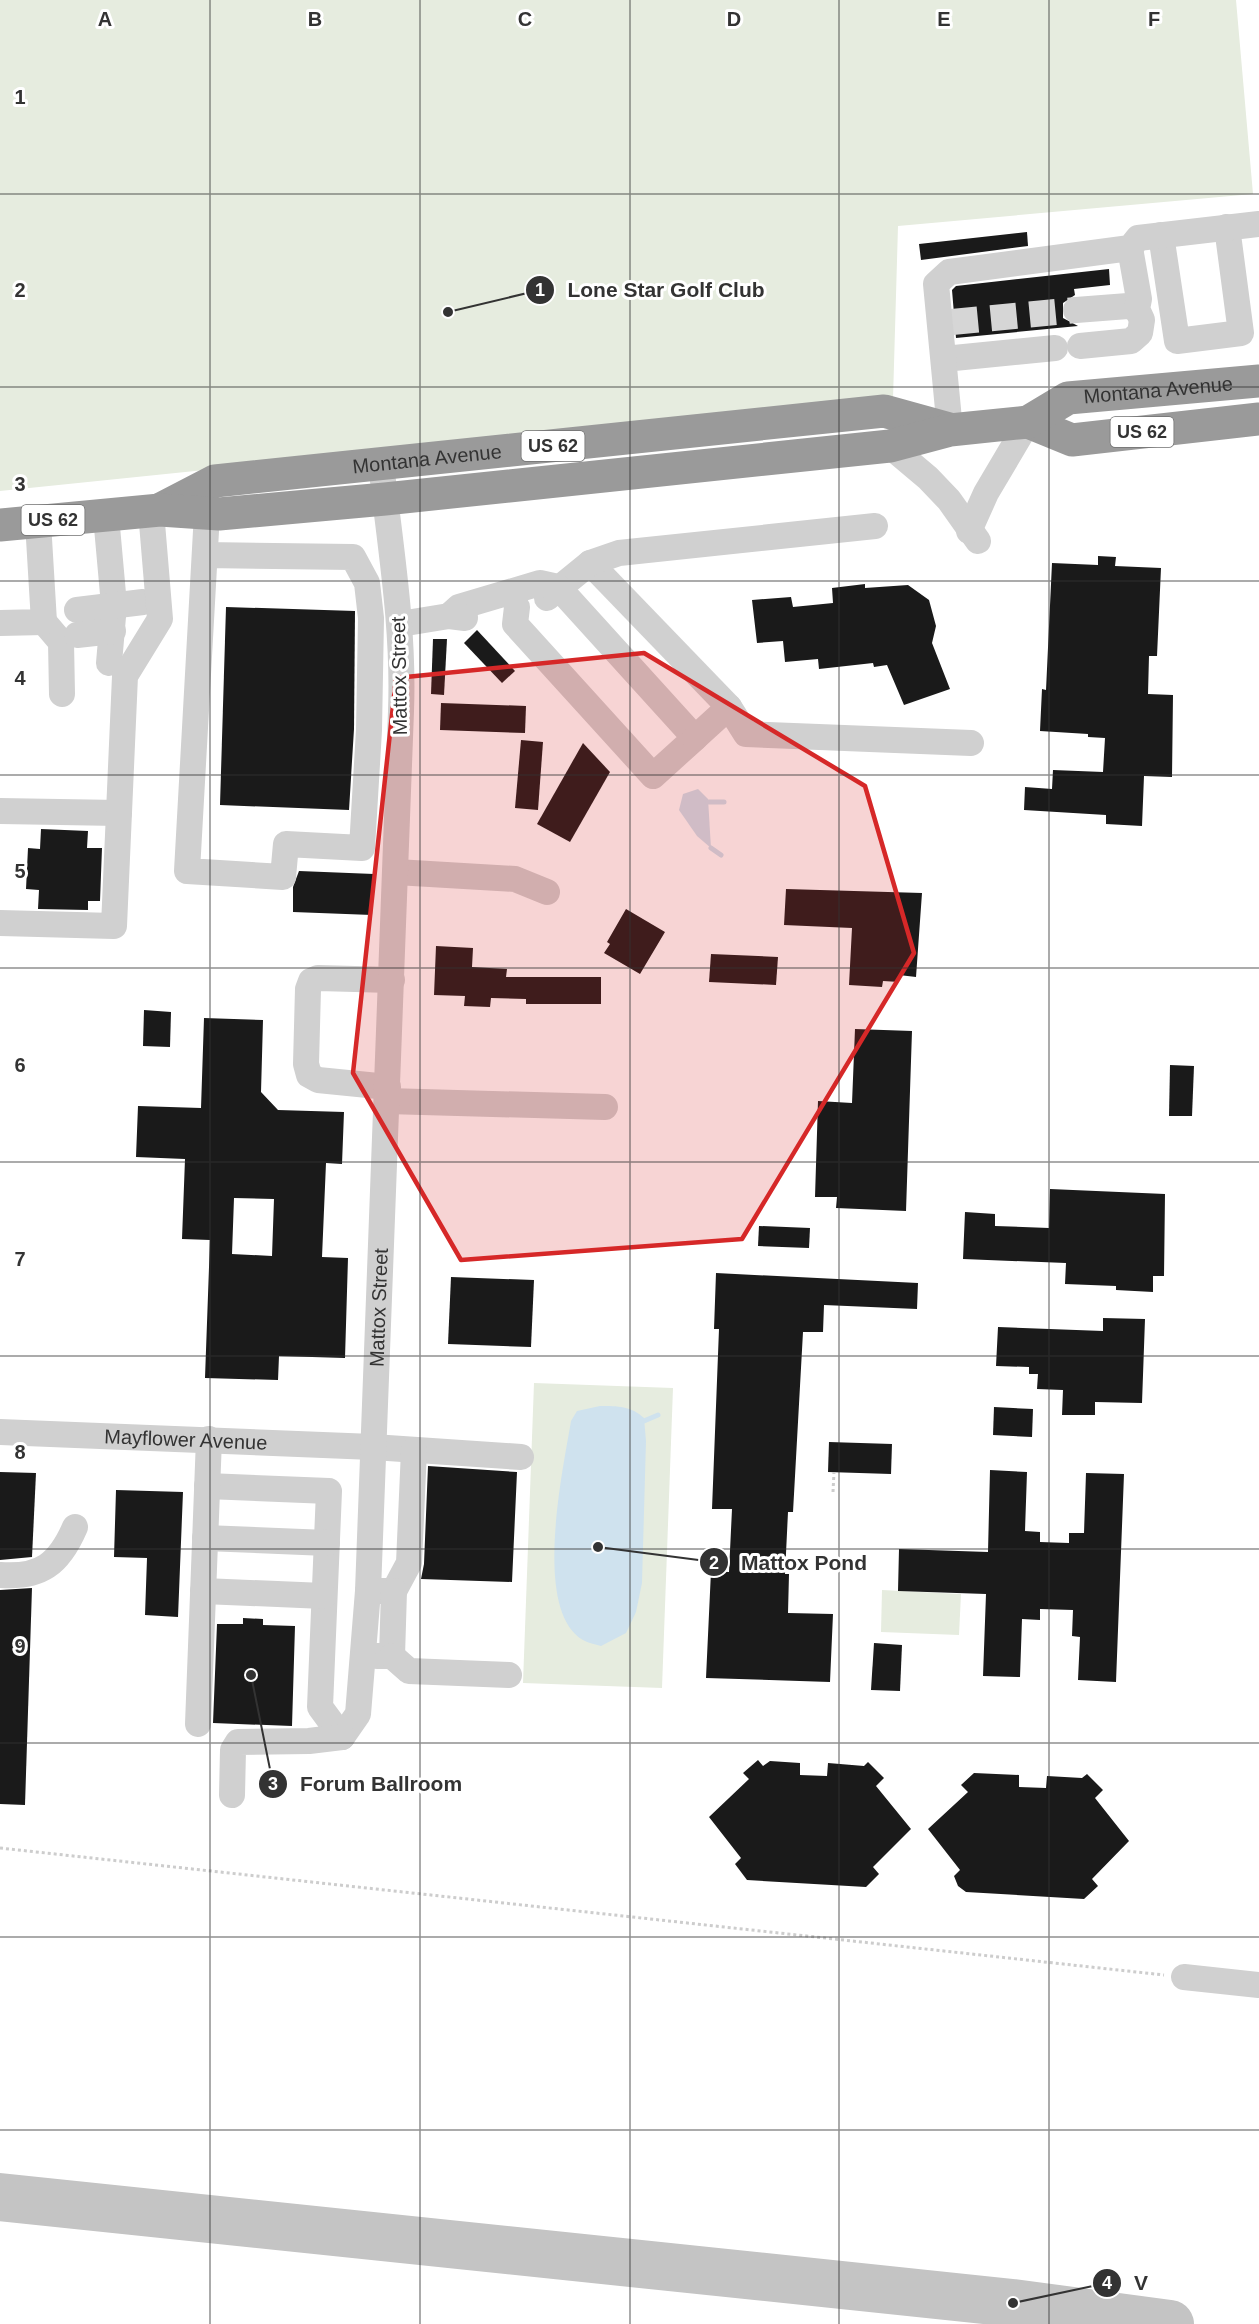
<svg xmlns="http://www.w3.org/2000/svg" width="1259" height="2324" viewBox="0 0 1259 2324" font-family="Arial,sans-serif">
<style>
.green{fill:#e6ecdf}
.water{fill:#cfe2ee}
.lines{fill:none;stroke-linecap:round;stroke-linejoin:round}
.stream{stroke:#cfe2ee;stroke-width:5}
.taxiway{stroke:#c4c4c4;stroke-width:48}
.building{fill:#1a1a1a;fill-rule:evenodd}
.minor-tunnel{stroke:#d6d6d6;stroke-width:26;stroke-dasharray:26 13;stroke-linecap:butt}
.path{stroke:#cdcdcd;stroke-width:3;stroke-dasharray:3 3;stroke-linecap:butt}
.minor{stroke:#d0d0d0;stroke-width:26}
.highway{stroke:#9a9a9a;stroke-width:33}
.marked{fill:#d62828;fill-opacity:0.2;stroke:#d62828;stroke-width:4.5;stroke-linejoin:round}
.grid{fill:none;stroke:#333;stroke-width:1.5;stroke-opacity:0.55}
.labels{text-anchor:middle;stroke-width:6;stroke-linejoin:round;paint-order:stroke}
.shield{fill:#fff;stroke:#707070;stroke-width:1.5}
.shield-label{font-size:18px;font-weight:bold;fill:#333}
.street-label{font-size:20px;fill:#333;stroke:#fff}
.grid-label{font-size:20px;text-anchor:middle;font-weight:bold;fill:#333;stroke:#fff;stroke-width:6;stroke-linejoin:round;paint-order:stroke}
.leader{fill:none;stroke:#333;stroke-width:2}
.callout-dot{fill:#333;stroke:#fff;stroke-width:2}
.mark-label{font-size:18px;text-anchor:middle;font-weight:bold;fill:#fff}
.callout-label{font-size:21px;text-anchor:middle;font-weight:bold;fill:#333;stroke:#fff;stroke-width:6;stroke-linejoin:round;paint-order:stroke}
</style>
<rect width="100%" height="100%" fill="#fff"/>
<g class="green">
<path d="M0,0H1236L1253,194L898,226L893,399L0,491Z"/>
<path d="M534,1383L673,1388L662,1688L523,1683Z"/>
<path d="M882,1590L961,1594L959,1635L881,1632Z"/>
</g>
<g class="water">
<path d="M698,789L708,799L711,848L697,836L679,810L683,794Z"/>
<path d="M600,1406C618,1406 631,1406 644,1418L646,1441L642,1583L636,1612L626,1633L601,1646C595,1644 588,1643 583,1640C532,1610 563,1470 571,1421L577,1411Z"/>
</g>
<g class="lines">
<g class="stream">
<path d="M708,802H724"/>
<path d="M711,848L721,855"/>
<path d="M644,1421L658,1415"/>
</g>
<path class="taxiway" d="M0,2197L1013,2303L1170,2324"/>
</g>
<g class="building">
<path d="M1027,232L1028,246L921,260L919,244Z"/>
<path d="M1109,269L1110,285L1074,289L1075,295L1063,303V318L1078,326L956,338L952,290L956,286Z"/>
<path d="M1098,556L1116,557L1115,566L1161,568L1157,656H1149L1148,694L1173,695L1172,777L1144,776L1142,826L1106,824V815L1024,810L1025,787L1052,789L1053,770L1103,772L1105,738L1088,737V734L1040,731L1042,689L1046,690L1052,563L1098,565Z"/>
<path d="M865,584V588L908,585L929,600L936,626L932,643L950,689L904,705L887,665L874,667L873,663L819,669L818,659L785,662L783,641L757,643L752,600L791,597L793,607L833,603L832,588Z"/>
<path d="M226,607L355,611L354,729L349,810L220,805Z"/>
<path d="M477,630L515,671L502,683L464,643Z"/>
<path d="M433,639H447L444,695L431,694Z"/>
<path d="M441,703L526,706L525,733L440,730Z"/>
<path d="M521,740L543,742L538,810L515,808Z"/>
<path d="M583,743L610,772L570,842L537,824Z"/>
<path d="M41,829L88,831L87,848H102L100,901H88V910L38,909L39,890L26,889L28,848L40,849Z"/>
<path d="M299,871L374,874L372,915L293,912V887Z"/>
<path d="M786,889L922,893L916,977L899,975V982L883,981L882,987L849,985L852,928L784,925Z"/>
<path d="M626,909L665,932L640,974L604,953L610,944L607,942Z"/>
<path d="M436,946L473,948L472,967L507,969L506,977H601V1004H526V999L491,998L490,1007L464,1006L465,996L434,995Z"/>
<path d="M711,954L778,957L776,985L709,982Z"/>
<path d="M144,1010L171,1012L170,1047L143,1046Z"/>
<path d="M204,1018L263,1020L261,1092L278,1110L344,1112L342,1164L326,1163L322,1257L348,1258L345,1358L279,1356L278,1380L205,1378L210,1240L182,1239L185,1159L136,1157L138,1106L201,1108ZM234,1198L274,1199L272,1256L232,1254Z"/>
<path d="M855,1029L912,1031L906,1211L836,1208L837,1197H815L818,1101L852,1103Z"/>
<path d="M1170,1065L1194,1066L1192,1116H1169Z"/>
<path d="M1050,1189L1165,1194L1164,1276H1153V1292L1116,1290V1286L1065,1284L1066,1263L963,1259L965,1212L995,1214V1226L1049,1228Z"/>
<path d="M759,1226L810,1228L809,1248L758,1246Z"/>
<path d="M716,1273L918,1283L917,1309L824,1305L823,1332H803L793,1512H788L785,1574H789L788,1613L833,1614L830,1682L706,1678L711,1571L729,1572L732,1509H712L719,1329H714Z"/>
<path d="M451,1277L534,1280L531,1347L448,1344Z"/>
<path d="M1103,1318L1145,1319L1142,1403L1095,1402V1415H1062L1063,1390L1037,1389L1038,1374H1029V1367L996,1366L998,1327L1103,1331Z"/>
<path d="M994,1407L1033,1409L1032,1437L993,1435Z"/>
<path d="M829,1442L892,1444L891,1474L828,1472Z"/>
<path d="M428,1466L517,1472L512,1582L421,1579L424,1564Z"/>
<path d="M990,1470L1027,1472L1025,1531L1040,1532V1542L1069,1543V1533H1084L1086,1473L1124,1474L1116,1682L1078,1680L1080,1637L1072,1636L1073,1610L1040,1609V1620L1022,1619L1020,1677L983,1676L986,1594L898,1591L899,1549L988,1552Z"/>
<path d="M0,1472L36,1473L32,1557L0,1560Z"/>
<path d="M116,1490L183,1492L178,1617L145,1615L147,1558L114,1557Z"/>
<path d="M32,1588L25,1805L0,1804V1590Z"/>
<path d="M243,1618L263,1619V1625L295,1626L292,1726L213,1723L217,1624H243Z"/>
<path d="M874,1643L902,1645L900,1691L871,1690Z"/>
<path d="M758,1760L763,1766L770,1761L800,1763V1775L827,1776L828,1763L864,1766L868,1762L884,1778L876,1786L911,1829L873,1867L879,1874L866,1887L747,1880L735,1864L741,1858L709,1817L749,1779L743,1773Z"/>
<path d="M974,1773L1019,1775V1787L1046,1788L1047,1776L1082,1778L1087,1774L1103,1790L1095,1798L1129,1841L1092,1879L1098,1886L1084,1899L966,1892L958,1886L954,1876L960,1870L928,1829L968,1792L961,1785Z"/>
</g>
<g class="lines">
<path class="minor-tunnel" d="M952,322L1076,310"/>
<g class="path">
<path d="M833,1492L834,1472"/>
<path d="M0,1848L1164,1975"/>
</g>
<g class="minor">
<path d="M1161,235L1177,341L1241,333L1227,227"/>
<path d="M1076,310L1128,306L1137,309"/>
<path d="M1080,346L1131,341L1140,333L1142,320L1137,309L1139,299L1130,248"/>
<path d="M944,359L1055,348"/>
<path d="M950,430L936,284L949,272L1130,248L1138,238L1259,224"/>
<path d="M890,446L928,478L949,500L978,541"/>
<path d="M106,516L114,605L109,663"/>
<path d="M969,531L986,493L1028,422"/>
<path d="M205,555L353,557L367,583L371,618L369,730L362,848L286,844L283,877L187,871L207,513"/>
<path d="M590,563L729,707"/>
<path d="M547,598L590,563L619,553L875,526"/>
<path d="M77,610L143,602"/>
<path d="M449,616L459,607L540,583L558,587L695,738L653,776L515,624L517,607"/>
<path d="M44,622L61,642L62,694"/>
<path d="M0,623L44,622L38,522"/>
<path d="M400,624L449,616L465,618"/>
<path d="M77,635L113,631"/>
<path d="M695,738L729,707L746,734L971,743"/>
<path d="M0,811L119,813"/>
<path d="M396,872L515,879L547,892"/>
<path d="M0,923L114,926L125,676L160,619L151,511"/>
<path d="M388,1087L318,1080L309,1075L306,1064L308,989L311,981L318,978L392,980"/>
<path d="M387,1101L605,1107"/>
<path id="s1" d="M0,1432L373,1447L521,1457"/>
<path d="M207,1486L329,1491L320,1707L342,1737"/>
<path d="M205,1538L327,1543"/>
<path d="M0,1575C41,1578 59,1564 75,1527"/>
<path d="M203,1591L324,1596"/>
<path d="M368,1591H394L409,1563L414,1450"/>
<path d="M377,1656H392L394,1591"/>
<path d="M392,1656L409,1671L509,1675"/>
<path d="M198,1724L209,1439"/>
<path id="s2" d="M342,1737L358,1714L368,1591L401,711C404,633 392,558 383,481"/>
<path d="M232,1795L233,1750L238,1742L309,1741L342,1737"/>
<path d="M1184,1977L1259,1985"/>
</g>
<g class="highway">
<path d="M1028,422L1072,440L1259,419"/>
<path id="s3" d="M161,509L215,481L884,411L949,429"/>
<path id="s4" d="M0,525L160,510L219,514L385,499L890,446L950,430L1028,422L1068,398L1259,381"/>
</g>
</g>
<path class="marked" d="M644,653L865,786L914,953L742,1239L461,1260L353,1073L396,678Z"/>
<path class="grid" d="M210,0V2324M420,0V2324M630,0V2324M839,0V2324M1049,0V2324M0,194H1259M0,387H1259M0,581H1259M0,775H1259M0,968H1259M0,1162H1259M0,1356H1259M0,1549H1259M0,1743H1259M0,1937H1259M0,2130H1259"/>
<g class="labels">
<g class="shield">
<rect x="1110.5" y="417" width="63" height="30" rx="4.5"/>
<rect x="521.5" y="431" width="63" height="30" rx="4.5"/>
<rect x="21.5" y="505" width="63" height="30" rx="4.5"/>
</g>
<g class="shield-label">
<text x="1142" y="438">US 62</text>
<text x="553" y="452">US 62</text>
<text x="53" y="526">US 62</text>
</g>
<g class="street-label">
<text dy="7" stroke="none"><textPath href="#s4" startOffset="1172">Montana Avenue</textPath></text>
<text dy="7" stroke="none"><textPath href="#s3" startOffset="274">Montana Avenue</textPath></text>
<text transform="translate(399 676) rotate(-91)" y="7">Mattox Street</text>
<text dy="7" stroke="none"><textPath href="#s2" startOffset="435">Mattox Street</textPath></text>
<text dy="7" stroke="none"><textPath href="#s1" startOffset="186">Mayflower Avenue</textPath></text>
</g>
</g>
<g class="grid-label">
<text x="105" y="26">A</text>
<text x="315" y="26">B</text>
<text x="525" y="26">C</text>
<text x="734" y="26">D</text>
<text x="944" y="26">E</text>
<text x="1154" y="26">F</text>
<text x="20" y="104">1</text>
<text x="20" y="297">2</text>
<text x="20" y="491">3</text>
<text x="20" y="685">4</text>
<text x="20" y="878">5</text>
<text x="20" y="1072">6</text>
<text x="20" y="1266">7</text>
<text x="20" y="1459">8</text>
<text x="20" y="1653">9</text>
</g>
<path class="leader" d="M448 312L540 290M598 1547L714 1562M251 1675L273 1784M1013 2303L1107 2283"/>
<g class="callout-dot">
<circle cx="448" cy="312" r="6"/>
<circle cx="598" cy="1547" r="6"/>
<circle cx="251" cy="1675" r="6"/>
<circle cx="1013" cy="2303" r="6"/>
<circle cx="540" cy="290" r="15"/>
<circle cx="714" cy="1562" r="15"/>
<circle cx="273" cy="1784" r="15"/>
<circle cx="1107" cy="2283" r="15"/>
</g>
<g class="mark-label">
<text x="540" y="296">1</text>
<text x="714" y="1569">2</text>
<text x="273" y="1790">3</text>
<text x="1107" y="2289">4</text>
</g>
<g class="callout-label">
<text x="666" y="297">Lone Star Golf Club</text>
<text x="804" y="1570">Mattox Pond</text>
<text x="381" y="1791">Forum Ballroom</text>
<text x="1141" y="2290">V</text>
</g>
</svg>
